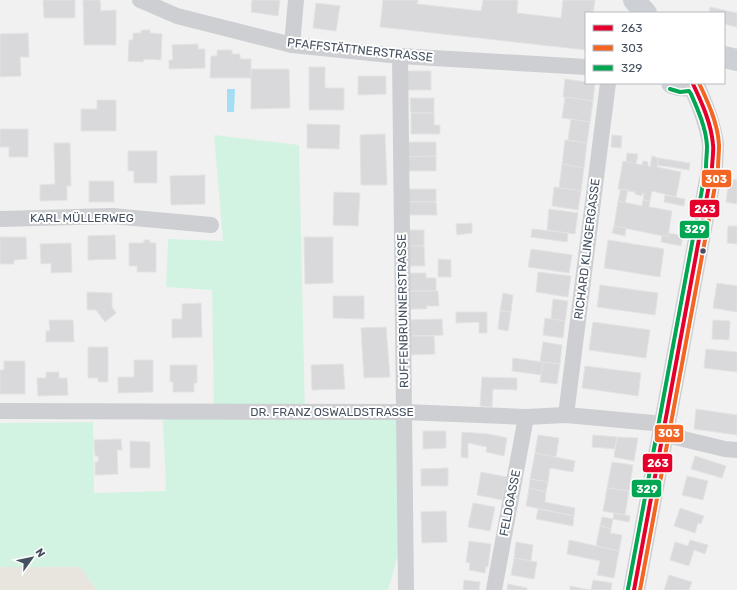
<svg xmlns="http://www.w3.org/2000/svg" width="737" height="590" viewBox="0 0 737 590" font-family="Rubik,sans-serif">
<style>
.commercial{fill:#e7e5de}
.green{fill:#d3f3e2}
.water{fill:#a4ddf4}
.building{fill:#d9d9db;stroke:#e3e3e4}
.lines{fill:none;stroke-linecap:round;stroke-linejoin:round}
.street{stroke:#cdcfd2;stroke-width:16}
.secondary{stroke:#cdd0d4;stroke-width:22}
.bus-1-casing{stroke:#fff;stroke-width:7}
.bus-2-casing{stroke:#fff;stroke-width:7}
.bus-3-casing{stroke:#fff;stroke-width:7}
.bus-1{stroke:#e4002b;stroke-width:4}
.bus-2{stroke:#f26522;stroke-width:4}
.bus-3{stroke:#00a651;stroke-width:4}
.bus-dot{fill:#455160;stroke:#fff;stroke-width:1.5}
.labels{text-anchor:middle;stroke-width:4;stroke-linejoin:round;paint-order:stroke}
.street-label{font-size:12px;fill:#455160;stroke:#fff}
.line-badge{stroke:#fff;stroke-width:1.5}
.badge-label{font-size:11px;text-anchor:middle;font-weight:bold;fill:#fff}
</style>
<rect width="100%" height="100%" fill="#f2f1f1"/>
<path class="commercial" d="M0,567H80L97,590H0Z"/>
<path class="green" d="M214,135L299,145L305,413L398,416L399,552L388,590H97L80,567H0V423L93,422L94,493L166,491L163,419H214L212,290L166,287L168,239L223,241Z"/>
<path class="water" d="M227,89H235L234,112H227Z"/>
<g class="building">
<path d="M43,0H75V18H44Z"/>
<path d="M83,0H100L101,11L116,10V45H84Z"/>
<path d="M252,0H280L278,16L251,12Z"/>
<path d="M383,0H418L417,4L481,11L483,0H518L517,13L561,18L563,0H595L593,13H586V50L380,27Z"/>
<path d="M316,3L340,6L336,31L313,28Z"/>
<path d="M710,7L737,13V27L724,24V13H709Z"/>
<path d="M141,30H150V33L162,34L161,60L144,59L143,62L128,61L129,40H133V33H141Z"/>
<path d="M28,33L29,57H20L21,76L0,77V34Z"/>
<path d="M198,44V49H205V68L169,69V60H173L172,45Z"/>
<path d="M217,50H232V54H240V59H251V78H210L211,56H217Z"/>
<path d="M309,67H325V88H344V110H309Z"/>
<path d="M251,69H289L290,108L251,109Z"/>
<rect x="405" y="71" width="26" height="19"/>
<path d="M358,76H386V94L358,95Z"/>
<path d="M565,79L586,82V83H595L593,101L563,97Z"/>
<path d="M565,97L593,101L590,122L562,118Z"/>
<path d="M410,98H434V113H411Z"/>
<path d="M97,100H116V131H81V109H97Z"/>
<path d="M411,113H434V125H440V134H411Z"/>
<path d="M571,119L590,122L587,143L568,140Z"/>
<path d="M307,124L340,125L339,149L307,148Z"/>
<path d="M0,129H28V157H9V147H0Z"/>
<path d="M385,134L387,185H361L360,135Z"/>
<path d="M612,135L622,136L621,148L611,147Z"/>
<path d="M565,140L587,143L584,168L562,164Z"/>
<path d="M407,142H436V156L407,157Z"/>
<path d="M54,143H70L71,186H67V200L40,201V185L55,184Z"/>
<path d="M128,151H157V183H134V171H128Z"/>
<path d="M627,153L638,154L636,164L626,162Z"/>
<path d="M436,156V171H407V157Z"/>
<path d="M652,156L658,158L657,167L681,172L676,197L652,191L650,201L643,200L644,194L642,193V196L635,194V192L618,189L623,161L642,165L643,161L648,162V166L650,167Z"/>
<path d="M658,158L690,163L689,170L657,165Z"/>
<path d="M562,164L584,168L581,191L559,188Z"/>
<path d="M205,175V204L171,205L170,176Z"/>
<path d="M729,179L737,180V204L726,202Z"/>
<rect x="89" y="181" width="25" height="21"/>
<path d="M554,187L581,191L578,210L552,206Z"/>
<rect x="407" y="189" width="29" height="13"/>
<path d="M621,189L628,190L625,203L618,201Z"/>
<path d="M334,192L360,193L358,226L333,225Z"/>
<path d="M665,195L685,199L684,206L664,202Z"/>
<path d="M643,200L650,201L649,207L672,211L668,237L614,226L618,201L642,206Z"/>
<path d="M407,202H436L437,215H407Z"/>
<path d="M549,209L578,213L575,234L547,230Z"/>
<path d="M472,223V233L457,235L456,224Z"/>
<path d="M614,226L626,228L625,236L612,233Z"/>
<path d="M728,226H737V244L727,243Z"/>
<path d="M532,229L568,233L567,242L531,237Z"/>
<rect x="407" y="230" width="17" height="16"/>
<path d="M669,233L683,236L681,246L661,242L662,235L668,237Z"/>
<path d="M115,235L116,259L88,260V236Z"/>
<path d="M0,237H26L27,259L14,260V264H0Z"/>
<path d="M304,237H333V283L305,284Z"/>
<path d="M144,240H150V243H156V272H137V266H129V243H144Z"/>
<path d="M608,240L664,249L660,277L604,268Z"/>
<path d="M71,243L72,272L51,273V263L41,264L40,244Z"/>
<path d="M407,246H424L425,266H408Z"/>
<path d="M531,249L572,255L569,273L528,267Z"/>
<path d="M438,259L451,260V277H438Z"/>
<path d="M538,272L571,276L568,297L536,292Z"/>
<path d="M409,273H426V278H436V291H410Z"/>
<path d="M717,283L737,286V312L713,308Z"/>
<path d="M600,285L658,293L655,315L597,307Z"/>
<path d="M410,291H438L439,306H426L427,309H410Z"/>
<path d="M87,292L112,293V307L116,313L105,322L96,310H87Z"/>
<path d="M503,293L513,295L511,312L500,311Z"/>
<path d="M333,296H364V319L333,318Z"/>
<path d="M553,299L568,301L565,321L551,319Z"/>
<path d="M201,303L202,337L172,338V319H182V304Z"/>
<path d="M500,311L511,312L508,331L498,329Z"/>
<path d="M456,312H487V333H479V322L456,323Z"/>
<path d="M545,318L565,321L563,338L543,335Z"/>
<path d="M442,319L443,335L408,336V320Z"/>
<path d="M49,320H73L74,342H46V331H50Z"/>
<path d="M713,320L730,321L729,340L712,339Z"/>
<path d="M593,322L650,330L646,358L589,350Z"/>
<path d="M386,327L390,377L364,378L361,328Z"/>
<path d="M408,336H434L435,354L409,355Z"/>
<path d="M543,342L562,345L560,364L540,362Z"/>
<path d="M88,347H108V382H98V378H88Z"/>
<path d="M706,349L737,352V372L704,368Z"/>
<path d="M513,358L543,362L542,375L512,371Z"/>
<path d="M134,360H153V392L118,393V377H134Z"/>
<path d="M4,361H25V394H0V370H4Z"/>
<path d="M543,362L560,364L557,384L540,382Z"/>
<path d="M343,364L345,389L312,390L311,365Z"/>
<path d="M170,365H197V383H194V392H173V382H170Z"/>
<path d="M585,366L641,373L638,396L582,388Z"/>
<path d="M46,372H59V378H67L68,395L38,396L37,378H46Z"/>
<path d="M482,377L517,378V390L493,389L492,407L480,406Z"/>
<path d="M696,409L737,415V435L694,429Z"/>
<path d="M423,431H446V448L423,449Z"/>
<path d="M462,432L489,434L507,438L504,456L486,452L487,447L468,443V458L461,457Z"/>
<path d="M538,435L559,438L556,457L535,453Z"/>
<path d="M593,435L617,437L615,449L592,447Z"/>
<path d="M617,437L638,438L634,461L614,457Z"/>
<path d="M121,439L122,450H117L118,474L95,475V462H98V456H95L94,440Z"/>
<path d="M130,441L150,442V468H130Z"/>
<path d="M535,453L575,461L573,472L550,468L548,482L530,479Z"/>
<path d="M695,456L726,466L722,478L691,469Z"/>
<path d="M612,462L633,465L629,491L607,488Z"/>
<path d="M448,468V486H421V469Z"/>
<path d="M481,472L507,477L502,500L477,495Z"/>
<path d="M687,476L708,481L703,500L682,495Z"/>
<path d="M530,479L548,482L546,492L529,488Z"/>
<path d="M529,488L546,492L545,502L575,508L574,516L526,506Z"/>
<path d="M607,488L629,491L625,515L603,511Z"/>
<path d="M473,503L495,507L490,531L468,527Z"/>
<path d="M680,508L704,516L701,524L698,523L695,533L674,526Z"/>
<path d="M538,509L574,516L573,526L536,519Z"/>
<path d="M446,511L447,542L422,543L421,512Z"/>
<path d="M614,513L630,516L629,522L613,519Z"/>
<path d="M602,517L613,519L611,529L600,526Z"/>
<path d="M600,526L611,529L610,533L622,535L619,551L596,546Z"/>
<path d="M569,540L619,551L614,578L597,575L600,561L567,554Z"/>
<path d="M690,540L708,545L705,554L694,550L689,566L670,560L675,542L688,546Z"/>
<path d="M469,541L491,544L488,567L486,566L485,573L469,570L470,563L466,562Z"/>
<path d="M516,542L533,545L531,561L514,558Z"/>
<path d="M514,558L537,562L534,579L511,575Z"/>
<path d="M669,575L692,582L689,590H664Z"/>
<path d="M464,580L480,582L479,590H463Z"/>
<path d="M593,580L612,583L611,590H570V586L591,590Z"/>
<path d="M508,584L527,588V590H507Z"/>
</g>
<g class="lines">
<g class="street">
<path d="M140,0L177,16L292,45L400,56L586,67"/>
<path d="M292,45L296,0"/>
<path d="M400,56L406,590"/>
<path d="M0,219L112,216L211,225"/>
<path d="M0,411L404,412L526,417L566,415L664,424"/>
<path d="M566,415L608,83"/>
<path d="M662,434L725,449L737,450"/>
<path d="M494,590L526,417"/>
</g>
<g class="secondary">
<path d="M634,0L646,13"/>
<path d="M724,57L737,60"/>
<path d="M672,83C680,86 687,87 695,83"/>
<path d="M634,590L712,169C712,161 713,152 713,144C710,123 702,103 693,84"/>
</g>
<defs>
<path id="bus-1" d="M634,590L712,169C712,161 714,152 713,144C711,123 702,103 693,84"/>
<path id="bus-2" d="M640,590L718,170C718,161 719,153 719,145C718,124 708,102 699,83"/>
<path id="bus-3" d="M628,589L706,168C706,161 707,153 707,146C706,128 698,110 691,94L689,91L680,92L670,89"/>
</defs>
<use href="#bus-1" class="bus-1-casing"/>
<use href="#bus-2" class="bus-2-casing"/>
<use href="#bus-3" class="bus-3-casing"/>
<use href="#bus-1" class="bus-1"/>
<use href="#bus-2" class="bus-2"/>
<use href="#bus-3" class="bus-3"/>
</g>
<circle class="bus-dot" cx="703" cy="251" r="3.5"/>
<g class="labels">
<g class="street-label">
<text transform="translate(360 50) rotate(6)" y="4">PFAFFSTÄTTNERSTRASSE</text>
<text x="82" y="222">KARL MÜLLERWEG</text>
<text transform="translate(587 249) rotate(-83)" y="4">RICHARD KLINGERGASSE</text>
<text transform="translate(403 311) rotate(-91)" y="4">RUFFENBRUNNERSTRASSE</text>
<text x="332" y="416">DR. FRANZ OSWALDSTRASSE</text>
<text transform="translate(510 503) rotate(-79)" y="4">FELDGASSE</text>
</g>
</g>
<g class="line-badge">
<rect x="701" y="169" width="31" height="19" rx="4" fill="#f26522"/>
<rect x="689" y="199" width="31" height="19" rx="4" fill="#e4002b"/>
<rect x="679" y="220" width="31" height="19" rx="4" fill="#00a651"/>
<rect x="654" y="424" width="30" height="19" rx="4" fill="#f26522"/>
<rect x="642" y="453" width="31" height="20" rx="4" fill="#e4002b"/>
<rect x="631" y="479" width="31" height="19" rx="4" fill="#00a651"/>
</g>
<g class="badge-label">
<text x="716" y="183">303</text>
<text x="705" y="213">263</text>
<text x="695" y="233">329</text>
<text x="669" y="437">303</text>
<text x="658" y="467">263</text>
<text x="647" y="493">329</text>
</g>
<rect x="585" y="12" width="140" height="72" fill="#ffffff" stroke="#b5b9bf"/>
<rect x="593" y="25" width="20" height="6" fill="#e4002b" stroke="#b5b9bf"/>
<text x="621" y="32" font-size="12" fill="#455160">263</text>
<rect x="593" y="45" width="20" height="6" fill="#f26522" stroke="#b5b9bf"/>
<text x="621" y="52" font-size="12" fill="#455160">303</text>
<rect x="593" y="65" width="20" height="6" fill="#00a651" stroke="#b5b9bf"/>
<text x="621" y="72" font-size="12" fill="#455160">329</text>
<g transform="translate(32 558) rotate(57)" stroke="#ffffff" stroke-width="3" paint-order="stroke">
<path d="M0-3L7 15L0 10L-7 15Z" fill="#455160"/>
<text y="-6" font-size="11" font-weight="bold" text-anchor="middle" fill="#455160">N</text>
</g>
</svg>
